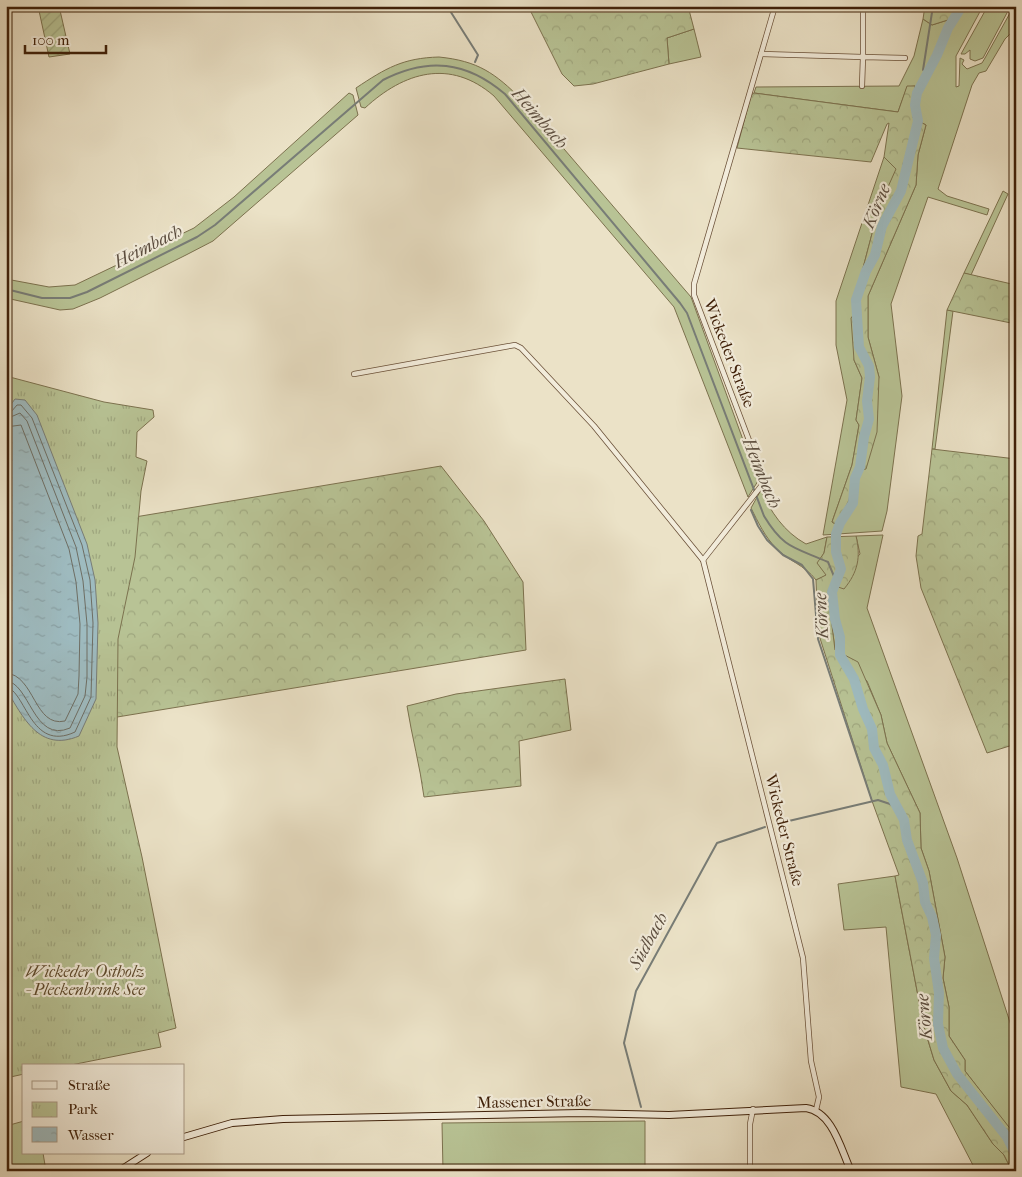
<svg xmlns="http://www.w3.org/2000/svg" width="1022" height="1177" viewBox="0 0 1022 1177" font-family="'IM FELL French Canon',serif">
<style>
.grass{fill:#b8c395;stroke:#7c724f}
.forest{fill:url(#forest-crowns);stroke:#7c724f}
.park{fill:url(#park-tufts);stroke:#7c724f}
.garden{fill:url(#garden-furrows);stroke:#7c724f}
.water{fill:url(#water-ripples);stroke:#787d77}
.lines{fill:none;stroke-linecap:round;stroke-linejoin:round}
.shore{stroke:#6e6e64;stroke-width:1}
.stream{stroke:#787d77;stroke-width:2}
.river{stroke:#9ebbc0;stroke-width:10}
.minor-casing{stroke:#6a5038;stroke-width:6}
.secondary-casing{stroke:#3f2009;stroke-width:8}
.minor{stroke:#f2ecdb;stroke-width:4.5}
.secondary{stroke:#f2ecdb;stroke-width:6}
.labels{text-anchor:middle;stroke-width:4.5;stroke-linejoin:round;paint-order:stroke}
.street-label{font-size:16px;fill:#3f2009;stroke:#f2ecdb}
.park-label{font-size:16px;font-style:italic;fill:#5d492c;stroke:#f2ecdb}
.water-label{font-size:18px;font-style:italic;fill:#5c4e40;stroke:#f2ecdb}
</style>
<defs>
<pattern id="forest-crowns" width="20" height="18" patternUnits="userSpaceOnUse" patternTransform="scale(1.25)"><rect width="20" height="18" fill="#b8c395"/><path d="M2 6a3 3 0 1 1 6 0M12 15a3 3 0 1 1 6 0" fill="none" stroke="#9fa77f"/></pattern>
<pattern id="park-tufts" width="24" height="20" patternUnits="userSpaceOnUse" patternTransform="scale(1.25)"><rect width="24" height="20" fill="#b8c395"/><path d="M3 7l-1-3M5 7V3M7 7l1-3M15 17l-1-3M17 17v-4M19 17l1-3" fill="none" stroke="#9fa77f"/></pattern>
<pattern id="garden-furrows" width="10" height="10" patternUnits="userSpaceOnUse" patternTransform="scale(1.25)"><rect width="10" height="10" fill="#b8c395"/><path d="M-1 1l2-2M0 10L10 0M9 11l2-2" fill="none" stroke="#9fa77f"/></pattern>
<pattern id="water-ripples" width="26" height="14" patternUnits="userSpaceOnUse" patternTransform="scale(1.25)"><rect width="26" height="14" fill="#9ebbc0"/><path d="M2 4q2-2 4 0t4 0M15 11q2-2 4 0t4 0" fill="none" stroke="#89a0a4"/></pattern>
</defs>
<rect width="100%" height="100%" fill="#ebe2c7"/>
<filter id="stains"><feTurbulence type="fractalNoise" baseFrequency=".004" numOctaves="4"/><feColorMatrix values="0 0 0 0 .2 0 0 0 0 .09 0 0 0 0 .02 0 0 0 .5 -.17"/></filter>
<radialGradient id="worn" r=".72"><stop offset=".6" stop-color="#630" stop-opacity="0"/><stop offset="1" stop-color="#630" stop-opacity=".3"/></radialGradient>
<g class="grass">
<path d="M958,6H983L956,56V87L959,86L960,58L964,60L962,64L967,69L982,63L985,58L1010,13L1016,9V28L1005,39L986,71L979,73L972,85L938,189L947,196L989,209L987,215L928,197L891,304L902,396L887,511L882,531L823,535L847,400L836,345V301L884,157L897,169L879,207L863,268L854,360L862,378L856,420L859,425L852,465L832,522L837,525L849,500L854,472L879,377L868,337V296L916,185L918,155L926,125L913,118L915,86L907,87L898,112L754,93L756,87L899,86L914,56L923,19L932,25L951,19Z"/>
<path d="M990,9L1008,11L983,58L975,61L970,59V50L965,54H961L985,11Z"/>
<path d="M694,29L701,57L669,64L667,38Z"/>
<path d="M439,57C478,61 495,73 522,100L691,297L758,481L748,497L674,307L494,96C450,58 404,72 365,108L361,107L356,88C386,68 403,58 439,57Z"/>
<path d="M349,93L353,95L358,115L213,241L186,255L100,298L73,309L60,310L6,298V279L49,287L75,285L194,228L234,197Z"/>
<path d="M1003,191L1008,194L971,275L964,273Z"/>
<path d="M947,310L953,311L935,449H932Z"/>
<path d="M761,490C770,511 784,532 806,544L827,537L824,553L818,563L827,575L816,580C805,565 788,561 776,548C765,537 758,522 751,508Z"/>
<path d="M883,535L867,608L957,858L1016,1041V1137L965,1071V1060L949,1036V1007L943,978L945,957L929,871L921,848L920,813L887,743L881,715L867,681L835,650L828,594L832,585L860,554L856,536Z"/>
<path d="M895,876L924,1027L934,1060L951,1091L967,1105L993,1144L1004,1155L1012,1171H976L936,1094L901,1087L886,927L844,930L838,884Z"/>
<path d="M24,1121V1153H43L46,1171H6V1126Z"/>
<path d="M645,1121V1171H443L442,1123Z"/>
</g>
<g class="forest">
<path d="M528,6H688L694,29L667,38L669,64L593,84L574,86L562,74Z"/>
<path d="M925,6H958L951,19L932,25L923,19Z"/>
<path d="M907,86H915L913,118L926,125L918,155L916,185L868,296V337L879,377L877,432L866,469L854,472L849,500L837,525L832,522L852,465L859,425L856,420L862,378L854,360L851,318L859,308L863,268L879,207L896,169L884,157L889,123L887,124L871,162L737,148L751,95L754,93L898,112Z"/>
<path d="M964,273L1016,285V324L947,310Z"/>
<path d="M932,449L1016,459V744L987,753L921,588L916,556L918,536L922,534Z"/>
<path d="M441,466L484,521L523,582L526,650L105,719L135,517Z"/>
<path d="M856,536C861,557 858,572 844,589L832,585L828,594L835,650L858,662L881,715L887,743L920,813L921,848L929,871L945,957L943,978L949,1007V1036L965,1060V1071L1016,1136V1171H1012L1004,1155L993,1144L967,1105L951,1091L934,1060L924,1027L895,876L899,875L872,801L818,632L816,580L826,575L817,563L824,553L827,537Z"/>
<path d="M565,679L571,730L519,741L521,786L424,797C420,766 412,737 407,706L456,694Z"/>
</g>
<path class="park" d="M6,376L104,402L153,410L154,417L137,432L136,457L147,461L141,491L135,557L118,639L117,747L142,857L176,1028L158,1033L161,1047L66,1066H24V1074L6,1078Z"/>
<path class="garden" d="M38,6H59L70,54L49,57Z"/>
<path class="water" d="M15,399L25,400L37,415L87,544L95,580L98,623L96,699L79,736C39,753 23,717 6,689V411Z"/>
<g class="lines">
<g class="shore">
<path d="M6,413L11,412L17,405H21L32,418L82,545L90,580L93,623L91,697L75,732C30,753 26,690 6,687"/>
<path d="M6,419L20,413L27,421L76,547L83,581L87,624V677L85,696L70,728C33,744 30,682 6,681"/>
<path d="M6,427L21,425L69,549L76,582L80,624L79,676L78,694L65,721C34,728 35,675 6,673"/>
</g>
<g class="stream">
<path d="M447,6L478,55L475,62"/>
<path d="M957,14L971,6"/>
<path d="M923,70L933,6"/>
<path d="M6,289L42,298H70L87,292L197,237L215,225L383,80C428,57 466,61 505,94L680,303L687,313L764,516C784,549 794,547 828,562L836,581"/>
<path d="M751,510L758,526L767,540L783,555L802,565L813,579L818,639L872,801"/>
<path d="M776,824L878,800L896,806"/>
<path d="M641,1107L624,1043L636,991L717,843L765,827"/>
</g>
<path class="river" d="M962,6L948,28L937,55L917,93L915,105L918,121L901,191L882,226L875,255L866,271L856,300L859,347L869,366L870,377L867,401L869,419L864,437L860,467L855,478L853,503L840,523L836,534V552L841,569L832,592L835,619L840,637V655L854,679L863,709L872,729L874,748L883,765L890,794L904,820L907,840L923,883L925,902L932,917L936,935L934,958L939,993L938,1024L943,1048L957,1074L1007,1137L1016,1155"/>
<defs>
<g id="minor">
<path d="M761,54L863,57V6"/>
<path d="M862,86L863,57L905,58"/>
<path d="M354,374L515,345L521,348L594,426L703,560L803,958L811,1061L819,1097L816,1110"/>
<path d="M703,560L762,485L758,464L694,295V284L775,6"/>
<path d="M750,1171V1124L753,1109"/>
</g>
<g id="secondary">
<path d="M184,1137L232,1123L283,1119L580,1113L669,1115L806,1108C833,1112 841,1150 851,1171"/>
<path d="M119,1171L147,1153"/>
</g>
</defs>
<use href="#minor" class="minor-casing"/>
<use href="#secondary" class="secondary-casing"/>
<use href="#minor" class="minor"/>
<use href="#secondary" class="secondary"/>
</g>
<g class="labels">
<g class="street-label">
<text transform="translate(730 353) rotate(69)" y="6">Wickeder Straße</text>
<text transform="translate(785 830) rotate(76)" y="6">Wickeder Straße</text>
<text transform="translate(534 1101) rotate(-1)" y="6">Massener Straße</text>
</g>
<g class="park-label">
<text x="85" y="977">Wickeder Ostholz<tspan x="85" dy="18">- Pleckenbrink See</tspan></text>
</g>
<g class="water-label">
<text transform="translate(540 118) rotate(49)" y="6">Heimbach</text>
<text transform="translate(876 206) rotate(-67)" y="6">Körne</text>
<text transform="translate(148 246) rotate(-27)" y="6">Heimbach</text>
<text transform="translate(762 473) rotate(68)" y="6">Heimbach</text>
<text transform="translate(821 616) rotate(-93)" y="6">Körne</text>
<text transform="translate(648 941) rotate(-61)" y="6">Südbach</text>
<text transform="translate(924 1017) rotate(-95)" y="6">Körne</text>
</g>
</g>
<rect width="1022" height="1177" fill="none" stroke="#ebe2c7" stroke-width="25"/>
<rect x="8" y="8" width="1007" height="1162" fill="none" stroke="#3f2009" stroke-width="2.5"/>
<rect x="12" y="12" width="997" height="1152" fill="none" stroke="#3f2009"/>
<rect x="22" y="1064" width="162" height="90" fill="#f2ecdb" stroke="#aa9a87"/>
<rect x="32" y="1081" width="25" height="8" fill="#f2ecdb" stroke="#aa9a87"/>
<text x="68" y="1090" font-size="15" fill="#3f2009">Straße</text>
<rect x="32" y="1102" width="25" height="15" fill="url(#park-tufts)" stroke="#aa9a87"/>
<text x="68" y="1114" font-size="15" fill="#3f2009">Park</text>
<rect x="32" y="1127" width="25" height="15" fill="url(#water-ripples)" stroke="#aa9a87"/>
<text x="68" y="1140" font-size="15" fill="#3f2009">Wasser</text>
<path d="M25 45v8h81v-8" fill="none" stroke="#3f2009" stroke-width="2.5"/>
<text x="32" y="45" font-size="15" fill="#3f2009" stroke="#f2ecdb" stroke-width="4" paint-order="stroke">100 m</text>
<rect width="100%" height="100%" filter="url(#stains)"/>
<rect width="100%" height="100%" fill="url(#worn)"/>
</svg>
